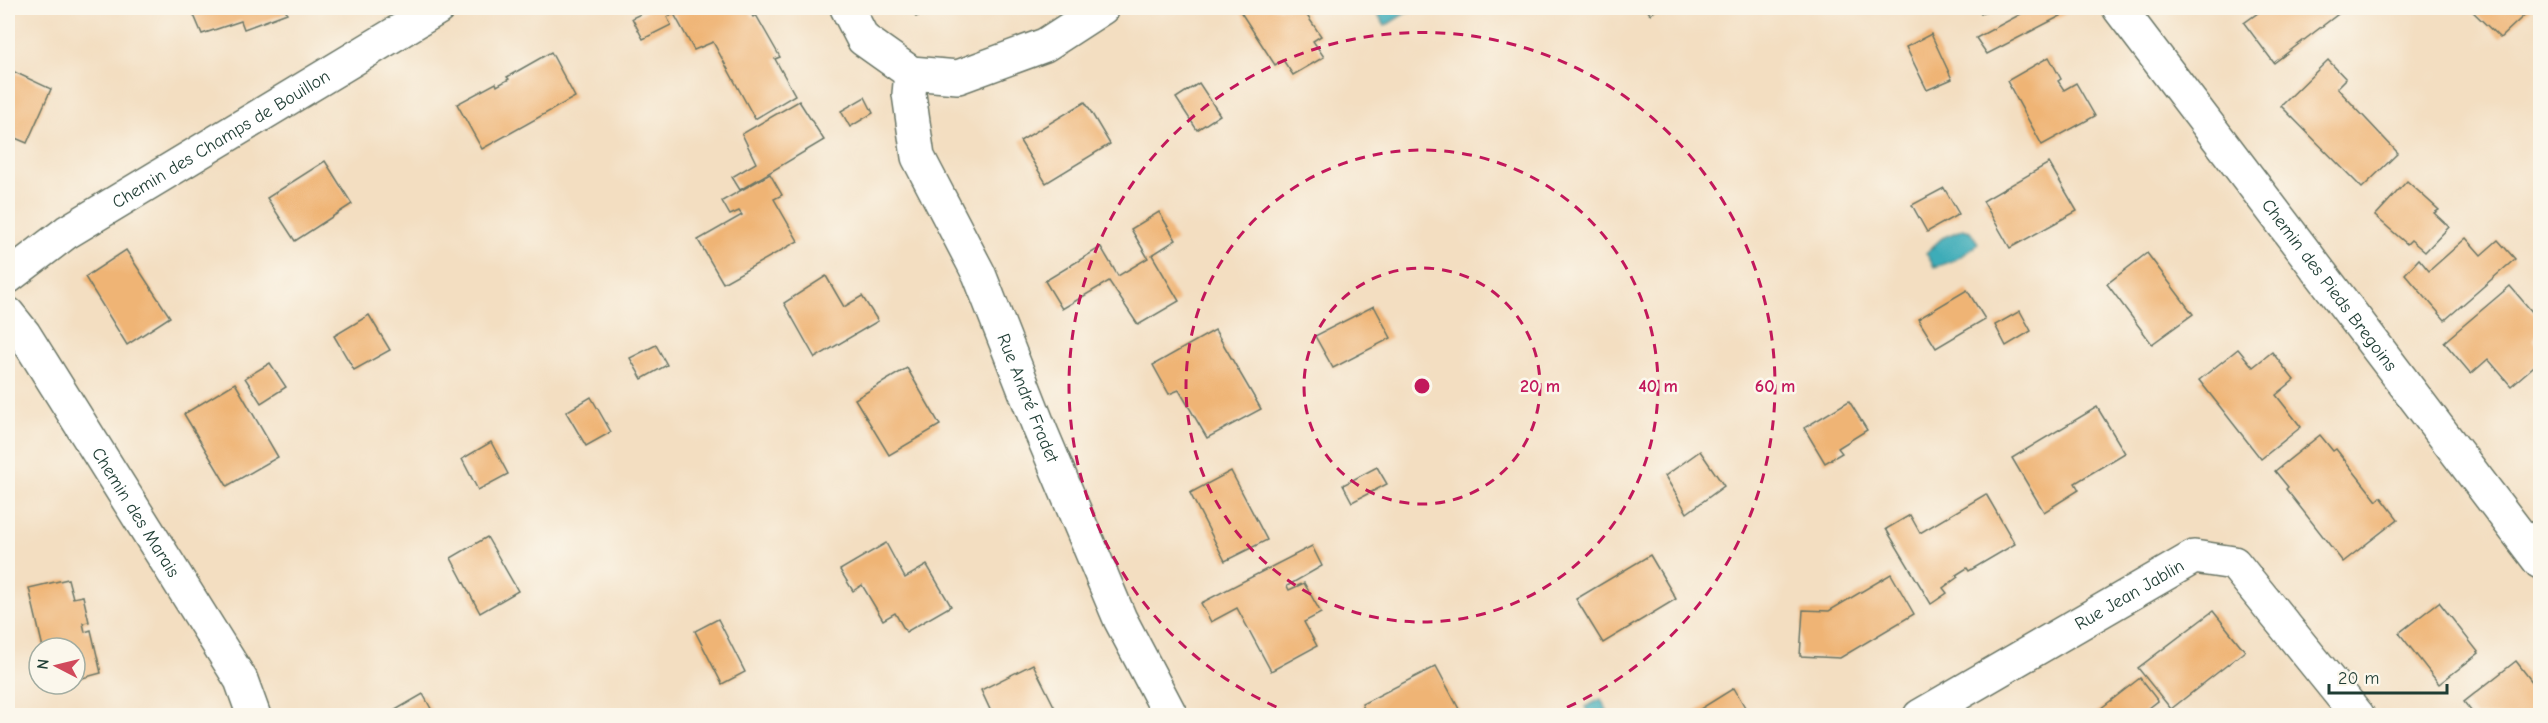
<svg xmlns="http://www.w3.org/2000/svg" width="2548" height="723" viewBox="0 0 2548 723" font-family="'Comic Neue',sans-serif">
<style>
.water{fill:#3cacb8;stroke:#2e7476;stroke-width:1.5}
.building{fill:#efb475}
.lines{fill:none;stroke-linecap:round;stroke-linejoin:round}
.minor-casing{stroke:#697565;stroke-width:36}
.minor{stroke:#fff;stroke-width:33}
.ring{fill:none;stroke:#c2185b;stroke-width:3;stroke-dasharray:10 8}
.labels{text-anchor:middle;stroke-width:5;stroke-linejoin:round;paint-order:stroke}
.street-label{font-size:18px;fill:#1f3d34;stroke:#fbf7ec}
.centre{fill:#c2185b;stroke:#fbf7ec;stroke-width:3}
.ring-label{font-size:18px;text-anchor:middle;font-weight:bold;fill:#c2185b;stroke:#fbf7ec;stroke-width:5;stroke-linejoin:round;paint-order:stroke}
</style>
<rect width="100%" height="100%" fill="#fbf7ec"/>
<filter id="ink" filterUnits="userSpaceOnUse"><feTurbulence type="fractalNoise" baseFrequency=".0167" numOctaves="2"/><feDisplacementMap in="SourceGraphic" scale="12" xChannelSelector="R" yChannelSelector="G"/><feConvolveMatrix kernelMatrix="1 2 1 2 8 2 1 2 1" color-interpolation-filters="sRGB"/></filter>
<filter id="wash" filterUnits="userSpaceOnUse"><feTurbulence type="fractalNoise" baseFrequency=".008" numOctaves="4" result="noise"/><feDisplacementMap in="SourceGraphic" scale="24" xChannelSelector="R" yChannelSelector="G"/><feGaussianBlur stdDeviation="1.35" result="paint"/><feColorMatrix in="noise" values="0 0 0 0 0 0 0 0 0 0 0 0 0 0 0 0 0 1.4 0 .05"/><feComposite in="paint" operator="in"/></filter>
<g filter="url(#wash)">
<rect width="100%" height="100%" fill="#f3dec1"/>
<g class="water">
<path d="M1374,8H1414L1385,26Z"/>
<path d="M1963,229L1970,231L1978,243C1965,256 1952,263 1934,267L1926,253L1942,238Z"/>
<path d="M1601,699L1609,715H1589L1585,707Z"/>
</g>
<g id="blocks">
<g class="building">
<path d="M191,8H285L287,13L244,29L241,21L202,34Z"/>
<path d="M653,8H748L753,17L756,15L780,57L775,59L795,95L755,119L713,42L694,50L674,14L667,17L671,25L643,39L632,18Z"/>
<path d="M912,8H934L916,17Z"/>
<path d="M1238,8H1302L1321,36L1313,41L1324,57L1293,75L1283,60L1275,65Z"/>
<path d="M1646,8H1660L1650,14Z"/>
<path d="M1976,8H1992L1981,14Z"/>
<path d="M2032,8H2076L1987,54L1976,38Z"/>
<path d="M2265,8H2346L2274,63L2244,23Z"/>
<path d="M2469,8H2532L2500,38Z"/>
<path d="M1931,34L1952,79L1927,90L1906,47Z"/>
<path d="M551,52L575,97L482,149L457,104L496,83L497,86L509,79L507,77Z"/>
<path d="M2049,57L2061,79L2058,81L2064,90L2076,83L2095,116L2042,145L2007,81Z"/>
<path d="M2328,60L2346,79L2337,88L2398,153L2362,188L2281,106Z"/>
<path d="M8,69L51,89L27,143L8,135Z"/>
<path d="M1199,83L1220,115L1197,130L1176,98Z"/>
<path d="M865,97L873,113L850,127L841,111Z"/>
<path d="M799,101L824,140L740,190L732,177L756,163L742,134Z"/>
<path d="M1085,102L1110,144L1046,183L1020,141Z"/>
<path d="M325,161L352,204L295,241L267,198Z"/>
<path d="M2049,163L2077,211L2010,248L1983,201Z"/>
<path d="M770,174L782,195L774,199L798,241L723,283L698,240L742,215L739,211L730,215L722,201Z"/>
<path d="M2407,181L2439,210L2434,213L2449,227L2425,252L2411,240L2407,244L2375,216Z"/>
<path d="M1944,188L1959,214L1927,232L1912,205Z"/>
<path d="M1159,212L1176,240L1152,255L1179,301L1138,325L1109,281L1062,309L1045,281L1101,247L1118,276L1148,258L1131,229Z"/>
<path d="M2466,238L2481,255L2498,240L2515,259L2445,320L2405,274L2419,259L2429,271Z"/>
<path d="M126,250L170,317L127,345L85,277Z"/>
<path d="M2147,253L2193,314L2152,344L2107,284Z"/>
<path d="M826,276L844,307L862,296L878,321L815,358L784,303Z"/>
<path d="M2510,286L2540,321V333L2533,339L2540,348V361L2511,386L2488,359L2471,374L2444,342Z"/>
<path d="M1967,290L1985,319L1936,348L1918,319Z"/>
<path d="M1374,306L1391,338L1333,368L1315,336Z"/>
<path d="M2020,311L2031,331L2006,346L1995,325Z"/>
<path d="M369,315L390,350L354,370L334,336Z"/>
<path d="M1215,330L1261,409L1207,438L1179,390L1169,394L1153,365Z"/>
<path d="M656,345L667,365L642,379L630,358Z"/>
<path d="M2238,349L2253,367L2272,352L2294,380L2276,395L2301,427L2261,459L2199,380Z"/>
<path d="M270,363L286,387L261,403L245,378Z"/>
<path d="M907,368L940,425L889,455L855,399Z"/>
<path d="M235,383L278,457L227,486L184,414Z"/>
<path d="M591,397L611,432L586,446L566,412Z"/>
<path d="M1849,401L1867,430L1838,448L1842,453L1825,463L1804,428Z"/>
<path d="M2097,407L2125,453L2075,483L2079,490L2044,512L2012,458Z"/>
<path d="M2320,435L2333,451L2336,449L2377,501L2381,497L2398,519L2343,562L2286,489L2288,487L2275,471Z"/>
<path d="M491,442L508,474L478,490L462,459Z"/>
<path d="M1700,451L1724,486L1687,513L1665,476Z"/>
<path d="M1377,467L1387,484L1352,502L1343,485Z"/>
<path d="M1231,471L1267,540L1225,561L1190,493Z"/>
<path d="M1986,494L2015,544L1969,571L1967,568L1956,575L1958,577L1943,588L1947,593L1931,604L1886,529L1910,515L1920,533Z"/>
<path d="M487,537L518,591L480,613L451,558Z"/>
<path d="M886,543L905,578L927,565L951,606L906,632L895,613L883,620L862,585L853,591L840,570Z"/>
<path d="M1312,546L1322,566L1287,586L1289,590L1304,583L1321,613L1304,622L1317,646L1271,671L1237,608L1211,622L1201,603Z"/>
<path d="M1650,555L1676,599L1603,643L1576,599Z"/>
<path d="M1891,574L1914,614L1840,658L1800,656L1803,610L1829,611Z"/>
<path d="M68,579L73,598L83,596L89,622L83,623L85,632L91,630L101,673L75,680V648H43L29,588Z"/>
<path d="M2439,602L2479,653L2439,684L2399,633Z"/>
<path d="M2213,611L2245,651L2171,709L2138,668Z"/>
<path d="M718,619L745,672L722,684L695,631Z"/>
<path d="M2516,661L2540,692V716H2475L2464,702Z"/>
<path d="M1033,664L1059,716H993L981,690Z"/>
<path d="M1436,666L1460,711L1451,716H1367L1362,704Z"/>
<path d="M2140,678L2158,701L2144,712L2148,716H2091Z"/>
<path d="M1734,688L1750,716H1689Z"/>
<path d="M423,694L435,716H385Z"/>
</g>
</g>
</g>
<g filter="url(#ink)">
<use href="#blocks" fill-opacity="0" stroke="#697565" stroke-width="1.5"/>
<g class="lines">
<defs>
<g id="minor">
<path d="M847,8L863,39L911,73L958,77L1045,45L1102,8"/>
<path id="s1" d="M2119,8L2540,562"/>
<path id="s2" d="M911,73L909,94L918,157L979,274L1039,427L1120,619L1171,716"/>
<path id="s3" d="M8,277L67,232L438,8"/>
<path id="s4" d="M8,314L24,334L241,680L254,716"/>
<path id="s5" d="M1920,716L2194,557L2234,563L2358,716"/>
</g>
</defs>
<use href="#minor" class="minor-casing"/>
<use href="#minor" class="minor"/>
</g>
</g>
<g class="ring">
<circle cx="1422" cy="386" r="118"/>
<circle cx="1422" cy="386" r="236"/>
<path d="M1293 714A353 353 0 1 1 1551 714"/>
</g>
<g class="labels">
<g class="street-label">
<text dy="6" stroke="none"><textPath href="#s3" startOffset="254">Chemin des Champs de Bouillon</textPath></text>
<text dy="6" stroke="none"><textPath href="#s1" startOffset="348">Chemin des Pieds Bregoins</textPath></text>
<text dy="6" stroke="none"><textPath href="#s2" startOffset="350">Rue André Fradet</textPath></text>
<text dy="6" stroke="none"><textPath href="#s4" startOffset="236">Chemin des Marais</textPath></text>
<text dy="6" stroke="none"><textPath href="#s5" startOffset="242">Rue Jean Jablin</textPath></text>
</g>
</g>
<circle cx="1422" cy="386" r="9" class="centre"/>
<g class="ring-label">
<text x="1540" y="392">20 m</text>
<text x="1658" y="392">40 m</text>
<text x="1775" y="392">60 m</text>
</g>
<rect width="2548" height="723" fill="none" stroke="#fbf7ec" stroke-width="30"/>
<g transform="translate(57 666) rotate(277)"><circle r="28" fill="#fbf7ec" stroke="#a3ada2" stroke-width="1.5"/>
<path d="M0-4.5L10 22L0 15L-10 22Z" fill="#d1495b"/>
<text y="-9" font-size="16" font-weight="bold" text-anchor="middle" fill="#1f3d34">N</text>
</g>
<path d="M2329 684v9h118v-9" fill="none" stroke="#1f3d34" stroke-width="3"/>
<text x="2338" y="684" font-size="18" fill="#1f3d34" stroke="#fbf7ec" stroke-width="4.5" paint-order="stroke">20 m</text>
</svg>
